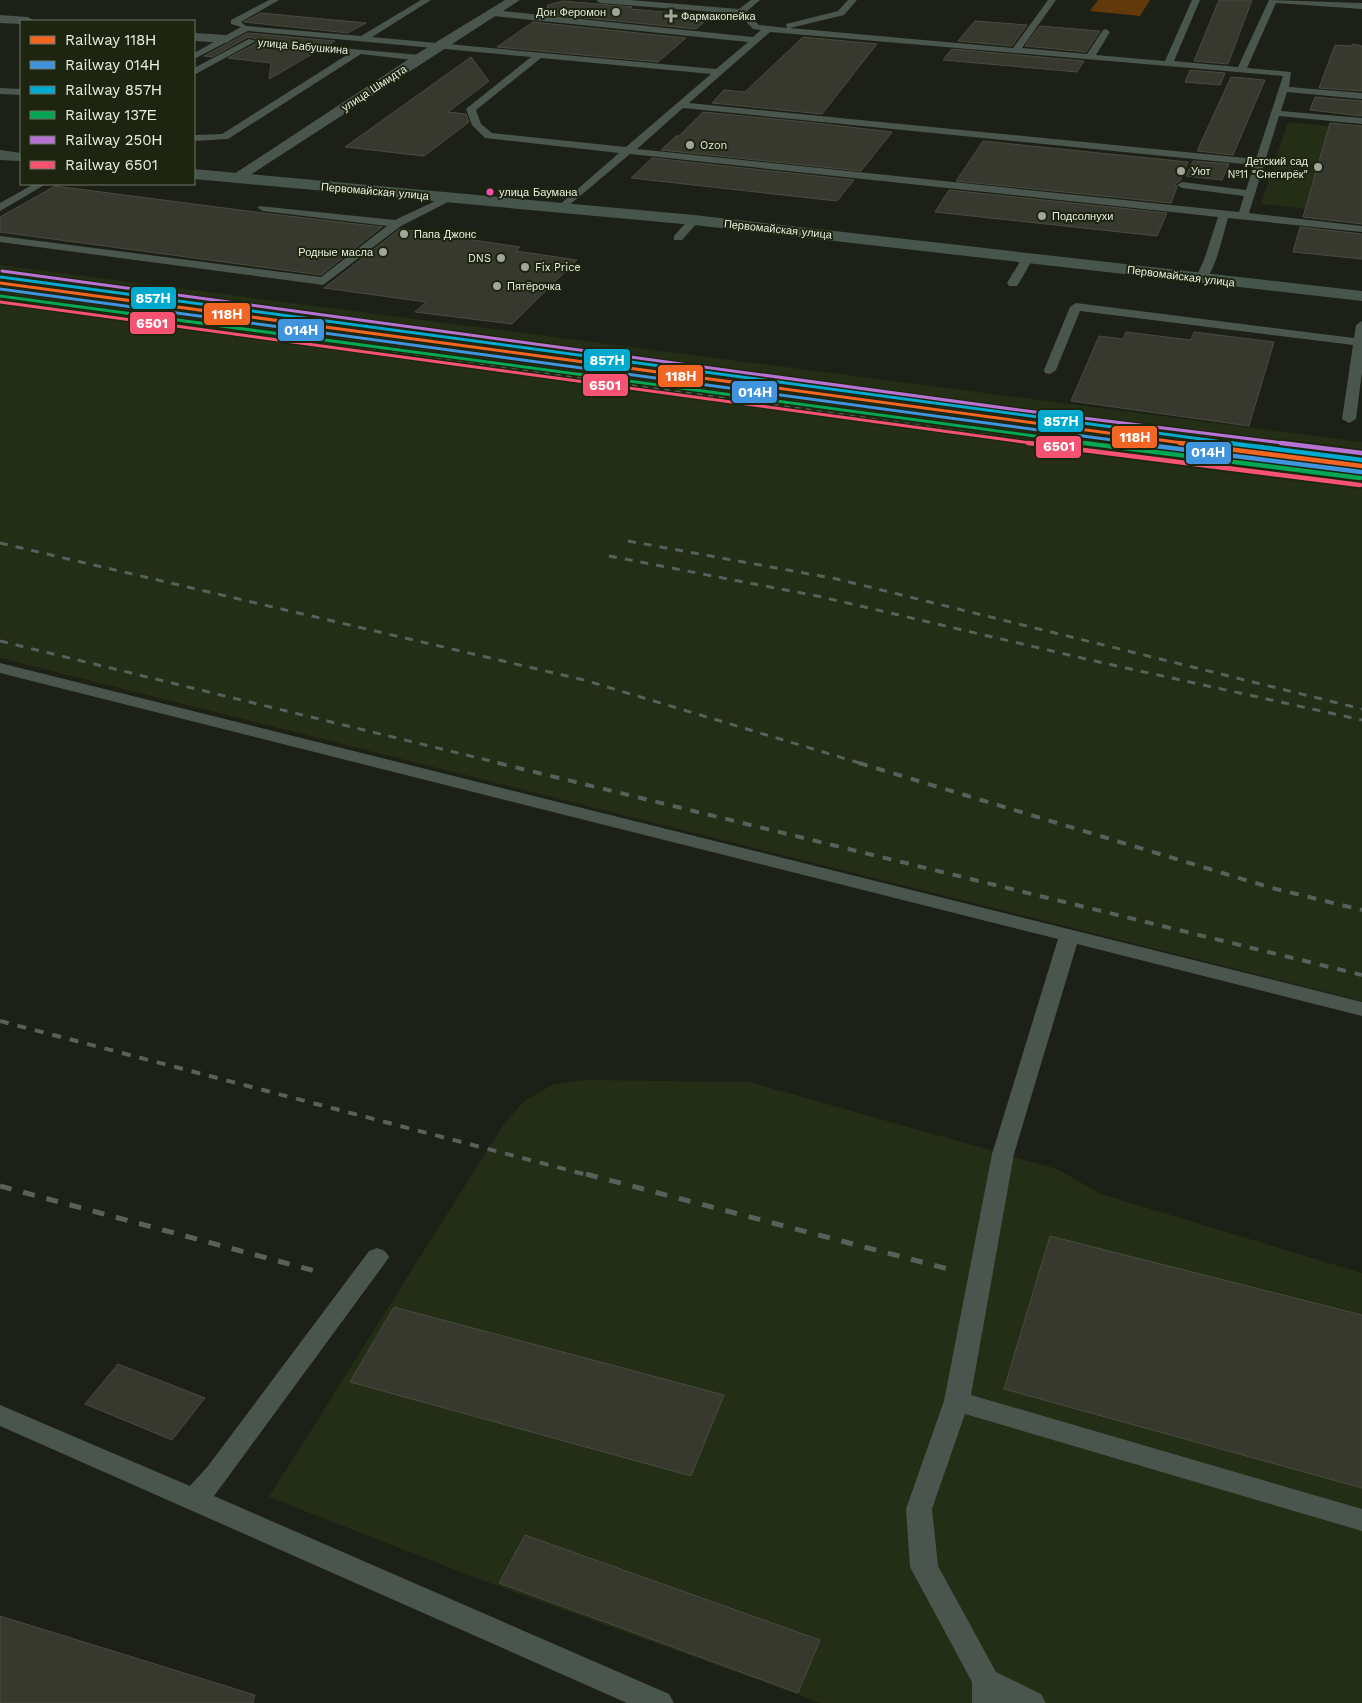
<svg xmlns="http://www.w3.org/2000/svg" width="1362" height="1703" viewBox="0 0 1362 1703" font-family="'Work Sans',sans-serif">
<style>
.built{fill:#242d15}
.green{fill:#62390a}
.building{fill:#37382e;stroke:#494b41}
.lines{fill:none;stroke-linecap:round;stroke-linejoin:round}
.lane{fill:#49554d;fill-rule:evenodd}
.street{fill:#49554d;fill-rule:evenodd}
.secondary{fill:#47564d;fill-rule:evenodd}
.rail-far3{stroke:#586159;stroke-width:2.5;stroke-dasharray:5.5 5.5;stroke-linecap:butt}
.rail-far2{stroke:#586159;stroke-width:3;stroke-dasharray:8 8;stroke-linecap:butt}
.rail-far1{stroke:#586159;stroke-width:4;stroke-dasharray:9 9;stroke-linecap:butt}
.rail{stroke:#586159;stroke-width:5;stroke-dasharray:12 12;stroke-linecap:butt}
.rail-1-far1-casing{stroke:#1d2511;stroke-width:5.5}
.rail-1-casing{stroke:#1d2511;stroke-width:8}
.rail-2-far1-casing{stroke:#1d2511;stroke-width:5.5}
.rail-2-casing{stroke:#1d2511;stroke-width:8}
.rail-3-far1-casing{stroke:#1d2511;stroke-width:5.5}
.rail-3-casing{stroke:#1d2511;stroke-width:8}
.rail-4-far1-casing{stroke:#1d2511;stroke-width:5.5}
.rail-4-casing{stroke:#1d2511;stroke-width:8}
.rail-5-far1-casing{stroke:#1d2511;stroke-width:5.5}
.rail-5-casing{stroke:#1d2511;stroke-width:8}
.rail-6-far1-casing{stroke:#1d2511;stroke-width:5.5}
.rail-6-casing{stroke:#1d2511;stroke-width:8}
.rail-1-far1{stroke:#f26522;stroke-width:3}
.rail-1{stroke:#f26522;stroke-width:4.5}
.rail-2-far1{stroke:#4094de;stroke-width:3}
.rail-2{stroke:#4094de;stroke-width:4.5}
.rail-3-far1{stroke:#00a9ce;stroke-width:3}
.rail-3{stroke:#00a9ce;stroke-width:4.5}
.rail-4-far1{stroke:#00a651;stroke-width:3}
.rail-4{stroke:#00a651;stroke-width:4.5}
.rail-5-far1{stroke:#b673d3;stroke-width:3}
.rail-5{stroke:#b673d3;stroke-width:4.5}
.rail-6-far1{stroke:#f65372;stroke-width:3}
.rail-6{stroke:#f65372;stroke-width:4.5}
.poi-dot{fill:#a1a69a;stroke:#1d2511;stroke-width:2}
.bus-dot{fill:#f54da8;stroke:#1d2511;stroke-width:2}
.labels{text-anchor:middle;stroke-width:4;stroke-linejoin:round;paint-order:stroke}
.far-poi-label{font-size:11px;fill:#e8eee1;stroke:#1d2511;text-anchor:start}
.far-street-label{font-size:11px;fill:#e8eee1;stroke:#1d2511}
.far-bus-label{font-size:11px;fill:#e8eee1;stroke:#1d2511;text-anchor:start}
.line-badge{stroke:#1d2511;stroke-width:2}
.badge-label{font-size:14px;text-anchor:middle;font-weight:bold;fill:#fff}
</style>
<rect width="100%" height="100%" fill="#1c2016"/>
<g class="built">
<path d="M1288,122L1362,129V214L1261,204Z"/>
<path d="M0,265L1362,442V1001L0,658Z"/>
<path d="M585,1080L750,1082L1057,1169L1101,1194L1362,1273V1703H821L481,1580L269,1497L503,1125L524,1101L554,1084Z"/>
</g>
<path class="green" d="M1098,0H1150L1140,16L1090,11Z"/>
<g class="building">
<path d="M1219,0H1252L1228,64L1194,61Z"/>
<path d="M563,1L632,7L630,9L711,16L696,29L546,14L548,5Z"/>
<path d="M261,13L366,23L348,33L244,22Z"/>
<path d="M975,21L1027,25L1012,46L958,41Z"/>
<path d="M533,22L686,38L658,62L497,47Z"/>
<path d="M1040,26L1100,31L1086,52L1025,46Z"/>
<path d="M248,33L335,41L269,79L271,63L228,58L257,43V39L248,37L212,57L204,56Z"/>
<path d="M803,37L877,44L822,114L712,103L724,90L745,92Z"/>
<path d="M1353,44L1362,46V91L1319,88L1335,45L1352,46Z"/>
<path d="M952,49L1084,61L1077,72L943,60Z"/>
<path d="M471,57L489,81L448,112L466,114L469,122L424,156L345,147Z"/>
<path d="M1190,70L1225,73L1220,85L1185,82Z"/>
<path d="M1231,77L1265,80L1233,155L1197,151Z"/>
<path d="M1315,97L1362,101V116L1310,110Z"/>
<path d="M703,112L816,123L892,132L861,171L661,150L676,136H679Z"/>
<path d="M1330,123L1362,126V224L1303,217Z"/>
<path d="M983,141L1139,157L1188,162L1180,181L1175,184L1177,187L1171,203L956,181Z"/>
<path d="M652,158L854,180L837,201L631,178Z"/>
<path d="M1193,161L1229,164L1222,180L1186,176Z"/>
<path d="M55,186L263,213L382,227L321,275L0,232V217Z"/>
<path d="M949,190L1167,213L1157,236L935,212Z"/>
<path d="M1300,227L1362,234V259L1293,252Z"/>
<path d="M400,229L520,247L516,251L577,260L512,324L415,312L426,302L324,288Z"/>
<path d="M1126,332L1191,340L1194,332L1274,342L1249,426L1071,401L1099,336L1123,339Z"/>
<path d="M1050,1236L1362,1315V1488L1004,1389Z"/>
<path d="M394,1307L724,1395L691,1476L350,1382Z"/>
<path d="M118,1364L205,1398L172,1440L85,1404Z"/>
<path d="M525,1535L820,1640L798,1693L499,1583Z"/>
<path d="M0,1616L255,1695L253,1703H0Z"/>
</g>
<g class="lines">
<g class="lane">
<path d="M269,0H279L241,22L246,26L361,36L421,0H431L372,37L716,69L748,42L493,16L489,13L493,10L753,37L761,30L753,29L739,14L600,3L596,0H630L739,9L751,0H760L746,12L759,25L787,28L786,24L838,11L848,0H857L844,15L790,28L1013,48L1048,0H1056L1022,48L1087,54L1103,30L1106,29L1110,32L1096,55L1165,61L1192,0H1200L1174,61L1238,67L1269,0L1362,3V9L1276,3L1247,68L1291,72L1289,87L1362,93V99L1287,92L1281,111L1362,118V124L1279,116L1249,213L1362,226V232L1228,218C1224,231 1214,279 1201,283L1195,279L1204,260L1218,217L630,154L561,212L557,211V207L619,153L485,138L472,125L466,109L531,57L248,31L194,59V53L241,27L231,24V20ZM770,32L1283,76L1256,159L689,103ZM541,58L711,74L626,147L492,133L481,124L476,110ZM683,108L1254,165L1246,190L1182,182L1177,185L1182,188L1244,196L1239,212L637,149Z"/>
<path d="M249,39L256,41L194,75V68Z"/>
<path d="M341,48L420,55L425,58L420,61L361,54L228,139L194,141V135L222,134L350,53L341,52Z"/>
<path d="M0,88L21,89V95L0,94Z"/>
<path d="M34,184H46L0,211V203Z"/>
<path d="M448,195L452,196V200L401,226L323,285L0,242V236L321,277L387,226L263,211L258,208L259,206L395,220Z"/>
<path d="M694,217L700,220L698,222L682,240H674V236L690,218Z"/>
<path d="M1028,254L1034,257L1019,283L1017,286H1009L1007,283L1024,255Z"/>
<path d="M1076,303L1354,338L1356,325L1362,321V372L1356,419L1349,423L1342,419L1353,345L1080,311L1056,370L1050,374L1045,373L1044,370L1070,307Z"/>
<path d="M0,663L1362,1002V1016L1077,944L1014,1154L971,1395L1362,1509V1531L965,1414L932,1509L938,1566L996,1672L1041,1694L1046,1703H972V1682L910,1567L906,1509L944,1401L992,1154L1058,939L0,673Z"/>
<path d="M377,1248L385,1251L389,1257L385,1263L214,1496L669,1694L674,1703H627L0,1426V1405L190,1486L208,1466L369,1251Z"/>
</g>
<g class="street">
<path d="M505,0H520L241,181L236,183L228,178L415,55Z"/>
<path d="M0,15L28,17L34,21H21V24L0,23Z"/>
<path d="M194,33L226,35L232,39L226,43L194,41Z"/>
</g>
<g class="secondary">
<path d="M0,150L21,153V161L0,160Z"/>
<path d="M194,169L694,215L1362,291V301L694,225L194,179Z"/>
</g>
<path class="rail-far3" d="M0,295L1048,444"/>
<g class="rail-far2">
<path d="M1039,443L1362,486"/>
<path d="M628,541L837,579L1362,709"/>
<path d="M0,543L584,680L863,764"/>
<path d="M609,556L822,597L1099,662L1362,720"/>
<path d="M0,641L503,764"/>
</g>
<g class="rail-far1">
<path d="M498,763L1362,975"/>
<path d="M859,763L1272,888L1362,910"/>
<path d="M0,1021L591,1176"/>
</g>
<g class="rail">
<path d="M586,1174L952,1270"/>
<path d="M0,1186L315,1271"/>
</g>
<defs>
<path id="rail-1-far1" d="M0,283L1190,444"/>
<path id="rail-1" d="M1180,443L1362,466"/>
<path id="rail-2-far1" d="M0,289L1142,444"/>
<path id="rail-2" d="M1132,443L1361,472"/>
<path id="rail-3-far1" d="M1,277L1238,444"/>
<path id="rail-3" d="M1228,443L1362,460"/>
<path id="rail-4-far1" d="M0,296L1094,444"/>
<path id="rail-4" d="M1084,443L1360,478"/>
<path id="rail-5-far1" d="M2,271L1019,410L1291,444"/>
<path id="rail-5" d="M1281,443L1362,453"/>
<path id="rail-6-far1" d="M0,302L1038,444"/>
<path id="rail-6" d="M1028,443L1360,485"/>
</defs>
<use href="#rail-1-far1" class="rail-1-far1-casing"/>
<use href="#rail-1" class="rail-1-casing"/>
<use href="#rail-2-far1" class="rail-2-far1-casing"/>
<use href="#rail-2" class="rail-2-casing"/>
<use href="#rail-3-far1" class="rail-3-far1-casing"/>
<use href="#rail-3" class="rail-3-casing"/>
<use href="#rail-4-far1" class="rail-4-far1-casing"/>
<use href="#rail-4" class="rail-4-casing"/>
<use href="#rail-5-far1" class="rail-5-far1-casing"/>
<use href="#rail-5" class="rail-5-casing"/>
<use href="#rail-6-far1" class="rail-6-far1-casing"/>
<use href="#rail-6" class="rail-6-casing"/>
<use href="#rail-1-far1" class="rail-1-far1"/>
<use href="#rail-1" class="rail-1"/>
<use href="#rail-2-far1" class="rail-2-far1"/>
<use href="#rail-2" class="rail-2"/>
<use href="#rail-3-far1" class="rail-3-far1"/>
<use href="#rail-3" class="rail-3"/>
<use href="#rail-4-far1" class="rail-4-far1"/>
<use href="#rail-4" class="rail-4"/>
<use href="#rail-5-far1" class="rail-5-far1"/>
<use href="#rail-5" class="rail-5"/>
<use href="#rail-6-far1" class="rail-6-far1"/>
<use href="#rail-6" class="rail-6"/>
</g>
<g class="poi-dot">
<circle cx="616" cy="12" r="5"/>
<path d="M668.5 8.5h5v5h5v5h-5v5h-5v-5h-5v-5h5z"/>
<circle cx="690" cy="145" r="5"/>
<circle cx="1318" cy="167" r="5"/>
<circle cx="1181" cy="171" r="5"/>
<circle cx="1042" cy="216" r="5"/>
<circle cx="404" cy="234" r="5"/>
<circle cx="383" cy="252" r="5"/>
<circle cx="501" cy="258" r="5"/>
<circle cx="525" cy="267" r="5"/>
<circle cx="497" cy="286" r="5"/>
</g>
<circle class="bus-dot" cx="490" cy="192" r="4.5"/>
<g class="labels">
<g class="far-poi-label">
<text x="606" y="16" text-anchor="end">Дон Феромон</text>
<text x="681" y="20">Фармакопейка</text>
<text x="700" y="149">Ozon</text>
<text x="1308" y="165" text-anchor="end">Детский сад<tspan x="1308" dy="13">№11 "Снегирёк"</tspan></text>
<text x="1191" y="175">Уют</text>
<text x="1052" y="220">Подсолнухи</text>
<text x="414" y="238">Папа Джонс</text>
<text x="373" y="256" text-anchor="end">Родные масла</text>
<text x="491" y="262" text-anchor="end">DNS</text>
<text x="535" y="271">Fix Price</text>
<text x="507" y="290">Пятёрочка</text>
</g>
<g class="far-street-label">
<text transform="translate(303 46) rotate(5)" y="4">улица Бабушкина</text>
<text transform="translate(374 88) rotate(-33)" y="4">улица Шмидта</text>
<text transform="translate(375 191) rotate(5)" y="4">Первомайская улица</text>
<text transform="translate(778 229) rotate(6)" y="4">Первомайская улица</text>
<text transform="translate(1181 276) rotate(7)" y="4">Первомайская улица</text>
</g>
<g class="far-bus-label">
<text x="499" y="196">улица Баумана</text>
</g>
</g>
<g class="line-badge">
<rect x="130" y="286" width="47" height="24" rx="5" fill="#00a9ce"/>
<rect x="203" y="302" width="48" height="24" rx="5" fill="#f26522"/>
<rect x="129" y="311" width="47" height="24" rx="5" fill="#f65372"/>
<rect x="277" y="318" width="48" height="24" rx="5" fill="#4094de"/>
<rect x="583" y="348" width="48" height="24" rx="5" fill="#00a9ce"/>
<rect x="657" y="364" width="47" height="24" rx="5" fill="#f26522"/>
<rect x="582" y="373" width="47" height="24" rx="5" fill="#f65372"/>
<rect x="731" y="380" width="47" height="24" rx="5" fill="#4094de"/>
<rect x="1037" y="409" width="47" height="24" rx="5" fill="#00a9ce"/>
<rect x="1111" y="425" width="47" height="24" rx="5" fill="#f26522"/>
<rect x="1035" y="435" width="47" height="24" rx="5" fill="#f65372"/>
<rect x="1185" y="441" width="47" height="24" rx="5" fill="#4094de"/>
</g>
<g class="badge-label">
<text x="153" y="303">857Н</text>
<text x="227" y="319">118Н</text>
<text x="152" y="328">6501</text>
<text x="301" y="335">014Н</text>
<text x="607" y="365">857Н</text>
<text x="681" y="381">118Н</text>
<text x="605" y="390">6501</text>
<text x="755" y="397">014Н</text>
<text x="1061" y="426">857Н</text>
<text x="1135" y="442">118Н</text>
<text x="1059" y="451">6501</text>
<text x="1208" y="457">014Н</text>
</g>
<rect x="20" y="20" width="175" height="165" fill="#1d2511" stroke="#6e7564"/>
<rect x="30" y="36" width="25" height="8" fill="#f26522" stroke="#6e7564"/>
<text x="65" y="45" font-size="15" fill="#e8eee1">Railway 118Н</text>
<rect x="30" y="61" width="25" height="8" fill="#4094de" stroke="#6e7564"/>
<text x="65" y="70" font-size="15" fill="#e8eee1">Railway 014Н</text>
<rect x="30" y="86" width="25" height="8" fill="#00a9ce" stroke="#6e7564"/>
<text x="65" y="95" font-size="15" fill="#e8eee1">Railway 857Н</text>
<rect x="30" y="111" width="25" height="8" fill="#00a651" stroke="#6e7564"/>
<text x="65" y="120" font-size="15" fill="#e8eee1">Railway 137Е</text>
<rect x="30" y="136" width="25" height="8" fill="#b673d3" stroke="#6e7564"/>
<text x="65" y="145" font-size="15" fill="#e8eee1">Railway 250Н</text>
<rect x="30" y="161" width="25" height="8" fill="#f65372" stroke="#6e7564"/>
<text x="65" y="170" font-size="15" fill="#e8eee1">Railway 6501</text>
</svg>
